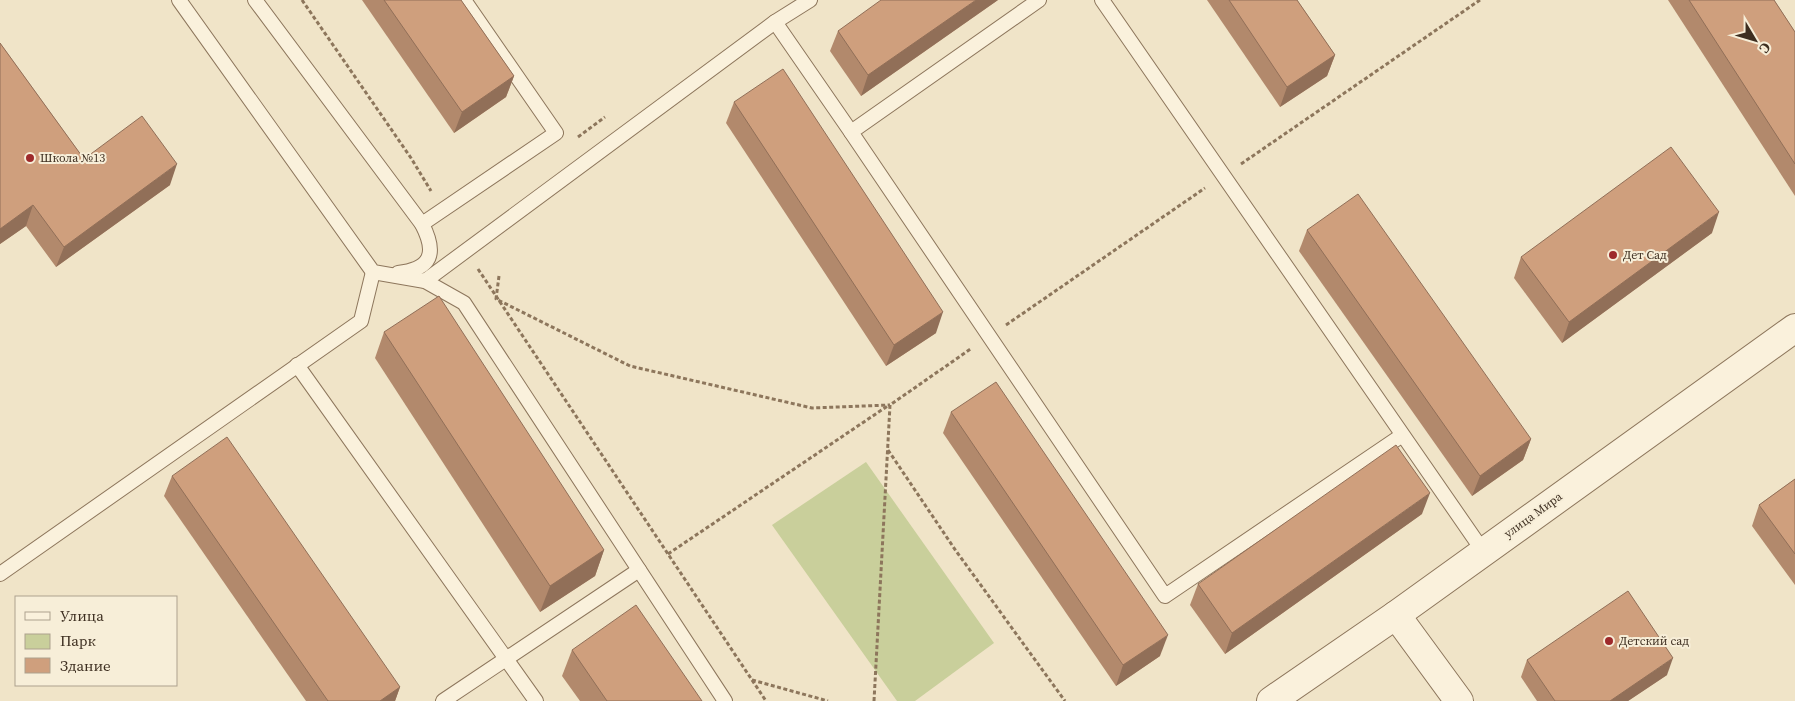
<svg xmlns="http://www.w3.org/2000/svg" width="1795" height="701" viewBox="0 0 1795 701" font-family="'Source Serif 4',serif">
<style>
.green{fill:#c9cf9b}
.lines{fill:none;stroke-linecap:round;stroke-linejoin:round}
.lane-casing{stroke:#8d765c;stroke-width:16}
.street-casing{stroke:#8d765c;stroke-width:30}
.path{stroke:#8d765c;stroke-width:3;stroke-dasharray:4 2.5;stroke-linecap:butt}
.lane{stroke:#faf1dc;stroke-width:14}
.street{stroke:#faf1dc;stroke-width:28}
.wall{fill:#b2896c}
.shaded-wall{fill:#916f58}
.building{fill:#cf9f7d;stroke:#916f58}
.poi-dot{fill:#9e2a2b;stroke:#f7eed8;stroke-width:2}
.labels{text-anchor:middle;stroke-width:4;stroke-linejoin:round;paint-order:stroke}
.poi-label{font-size:12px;fill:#3d2e20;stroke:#f7eed8;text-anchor:start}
.street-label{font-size:12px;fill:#3d2e20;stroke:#f7eed8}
</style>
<rect width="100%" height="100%" fill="#f0e4c8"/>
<path class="green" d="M866,462L994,643L915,701H897L772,525Z"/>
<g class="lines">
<defs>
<g id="lane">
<path d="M179,0L373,272L425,281L464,303L725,701"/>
<path d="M255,0L422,224L556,133L464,0"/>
<path d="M1039,0L851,132L1165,596L1401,436"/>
<path d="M1102,0L1483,551"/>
<path d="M775,22L851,132"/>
<path d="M398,273C432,269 437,253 422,224"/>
<path d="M425,281L775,22L810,0"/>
<path d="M297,365L536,701"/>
<path d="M0,574L361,321L373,272"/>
<path d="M443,701L639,570"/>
</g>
<g id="street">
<path d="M1396,615L1459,701"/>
<path d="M1271,701L1396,615L1795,328"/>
</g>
</defs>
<use href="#lane" class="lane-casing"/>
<use href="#street" class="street-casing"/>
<g class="path">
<path d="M302,0L411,158L431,191"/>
<path d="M578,137L605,117"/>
<path d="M1241,164L1480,0"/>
<path d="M478,269L766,701"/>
<path d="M499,276L496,299L630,366L812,408L890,405"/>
<path d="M1006,325L1205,188"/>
<path d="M888,450L956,551L1065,701"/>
<path d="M668,554L889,405"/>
<path d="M752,680L828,701"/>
<path d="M874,701L890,405L972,348"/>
</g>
<use href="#lane" class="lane"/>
<use href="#street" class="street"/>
</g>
<g class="wall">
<path d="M362,0H461L514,76L506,97L454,133Z"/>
<path d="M998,0L861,96L830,51L838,31Z"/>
<path d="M1207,0H1297L1335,55L1327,76L1280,107Z"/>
<path d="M1668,0H1774L1795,32V196Z"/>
<path d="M0,43L84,159L170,185L56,267L26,226L0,244Z"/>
<path d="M734,102L936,333L886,366L726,123Z"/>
<path d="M1307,230L1531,439L1523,460L1472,496L1299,251Z"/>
<path d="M1712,233L1562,343L1514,278L1521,257Z"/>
<path d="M384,332L604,550L595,576L540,612L375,358Z"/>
<path d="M951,412L1160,656L1116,686L943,433Z"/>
<path d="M172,476L400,687L395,701H306L164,496Z"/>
<path d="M1795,479V585L1752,526L1759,505Z"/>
<path d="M1422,514L1225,654L1190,605L1198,584Z"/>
<path d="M572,650L702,701H580L562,676Z"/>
<path d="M1527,660L1667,675L1628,701H1537L1521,677Z"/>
</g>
<g class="shaded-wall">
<path d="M976,0H998L861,96L868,75Z"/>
<path d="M1335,55L1327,76L1280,107L1287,87Z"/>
<path d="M514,76L506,97L454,133L462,112Z"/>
<path d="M177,164L170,185L56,267L64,247Z"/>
<path d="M33,205L26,226L0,244V229Z"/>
<path d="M1719,212L1712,233L1562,343L1569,322Z"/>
<path d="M943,312L936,333L886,366L894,345Z"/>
<path d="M1531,439L1523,460L1472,496L1480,476Z"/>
<path d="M1430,493L1422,514L1225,654L1232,633Z"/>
<path d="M604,550L595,576L540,612L550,586Z"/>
<path d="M1168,635L1160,656L1116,686L1123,665Z"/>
<path d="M1673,658L1667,675L1628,701H1610Z"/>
<path d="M400,687L395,701H380Z"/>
</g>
<g class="building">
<path d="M384,0H461L514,76L462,112Z"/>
<path d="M881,0H976L868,75L838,31Z"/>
<path d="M1229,0H1297L1335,55L1287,87Z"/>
<path d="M1689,0H1774L1795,32V164Z"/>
<path d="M0,43L84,159L142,116L177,164L64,247L33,205L0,229Z"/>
<path d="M783,69L943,312L894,345L734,102Z"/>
<path d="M1671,147L1719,212L1569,322L1521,257Z"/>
<path d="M1358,194L1531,439L1480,476L1307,230Z"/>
<path d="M439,296L604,550L550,586L384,332Z"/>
<path d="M996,382L1168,635L1123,665L951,412Z"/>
<path d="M227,437L400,687L380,701H328L172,476Z"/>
<path d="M1396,445L1430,493L1232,633L1198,584Z"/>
<path d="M1795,479V554L1759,505Z"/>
<path d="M1628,591L1673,658L1610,701H1555L1527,660Z"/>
<path d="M636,605L702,701H607L572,650Z"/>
</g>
<g class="poi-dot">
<circle cx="30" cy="158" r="5"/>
<circle cx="1613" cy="255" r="5"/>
<circle cx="1609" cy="641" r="5"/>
</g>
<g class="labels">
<g class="poi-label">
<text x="40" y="162">Школа №13</text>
<text x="1623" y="259">Дет Сад</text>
<text x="1619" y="645">Детский сад</text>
</g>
<g class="street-label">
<text transform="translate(1533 515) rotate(-36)" y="4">улица Мира</text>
</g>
</g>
<rect x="15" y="596" width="162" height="90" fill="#f7eed8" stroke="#ada18e"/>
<rect x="25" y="612" width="25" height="8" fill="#faf1dc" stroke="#ada18e"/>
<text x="60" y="621" font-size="15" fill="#3d2e20">Улица</text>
<rect x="25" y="634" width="25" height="15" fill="#c9cf9b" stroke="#ada18e"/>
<text x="60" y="646" font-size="15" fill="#3d2e20">Парк</text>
<rect x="25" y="658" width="25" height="15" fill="#cf9f7d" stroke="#ada18e"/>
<text x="60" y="671" font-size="15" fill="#3d2e20">Здание</text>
<g transform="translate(1755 40) rotate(128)" stroke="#f7eed8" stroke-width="4" paint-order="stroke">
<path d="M0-4L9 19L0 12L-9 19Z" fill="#3d2e20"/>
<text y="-8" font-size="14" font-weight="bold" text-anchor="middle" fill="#3d2e20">С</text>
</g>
</svg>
